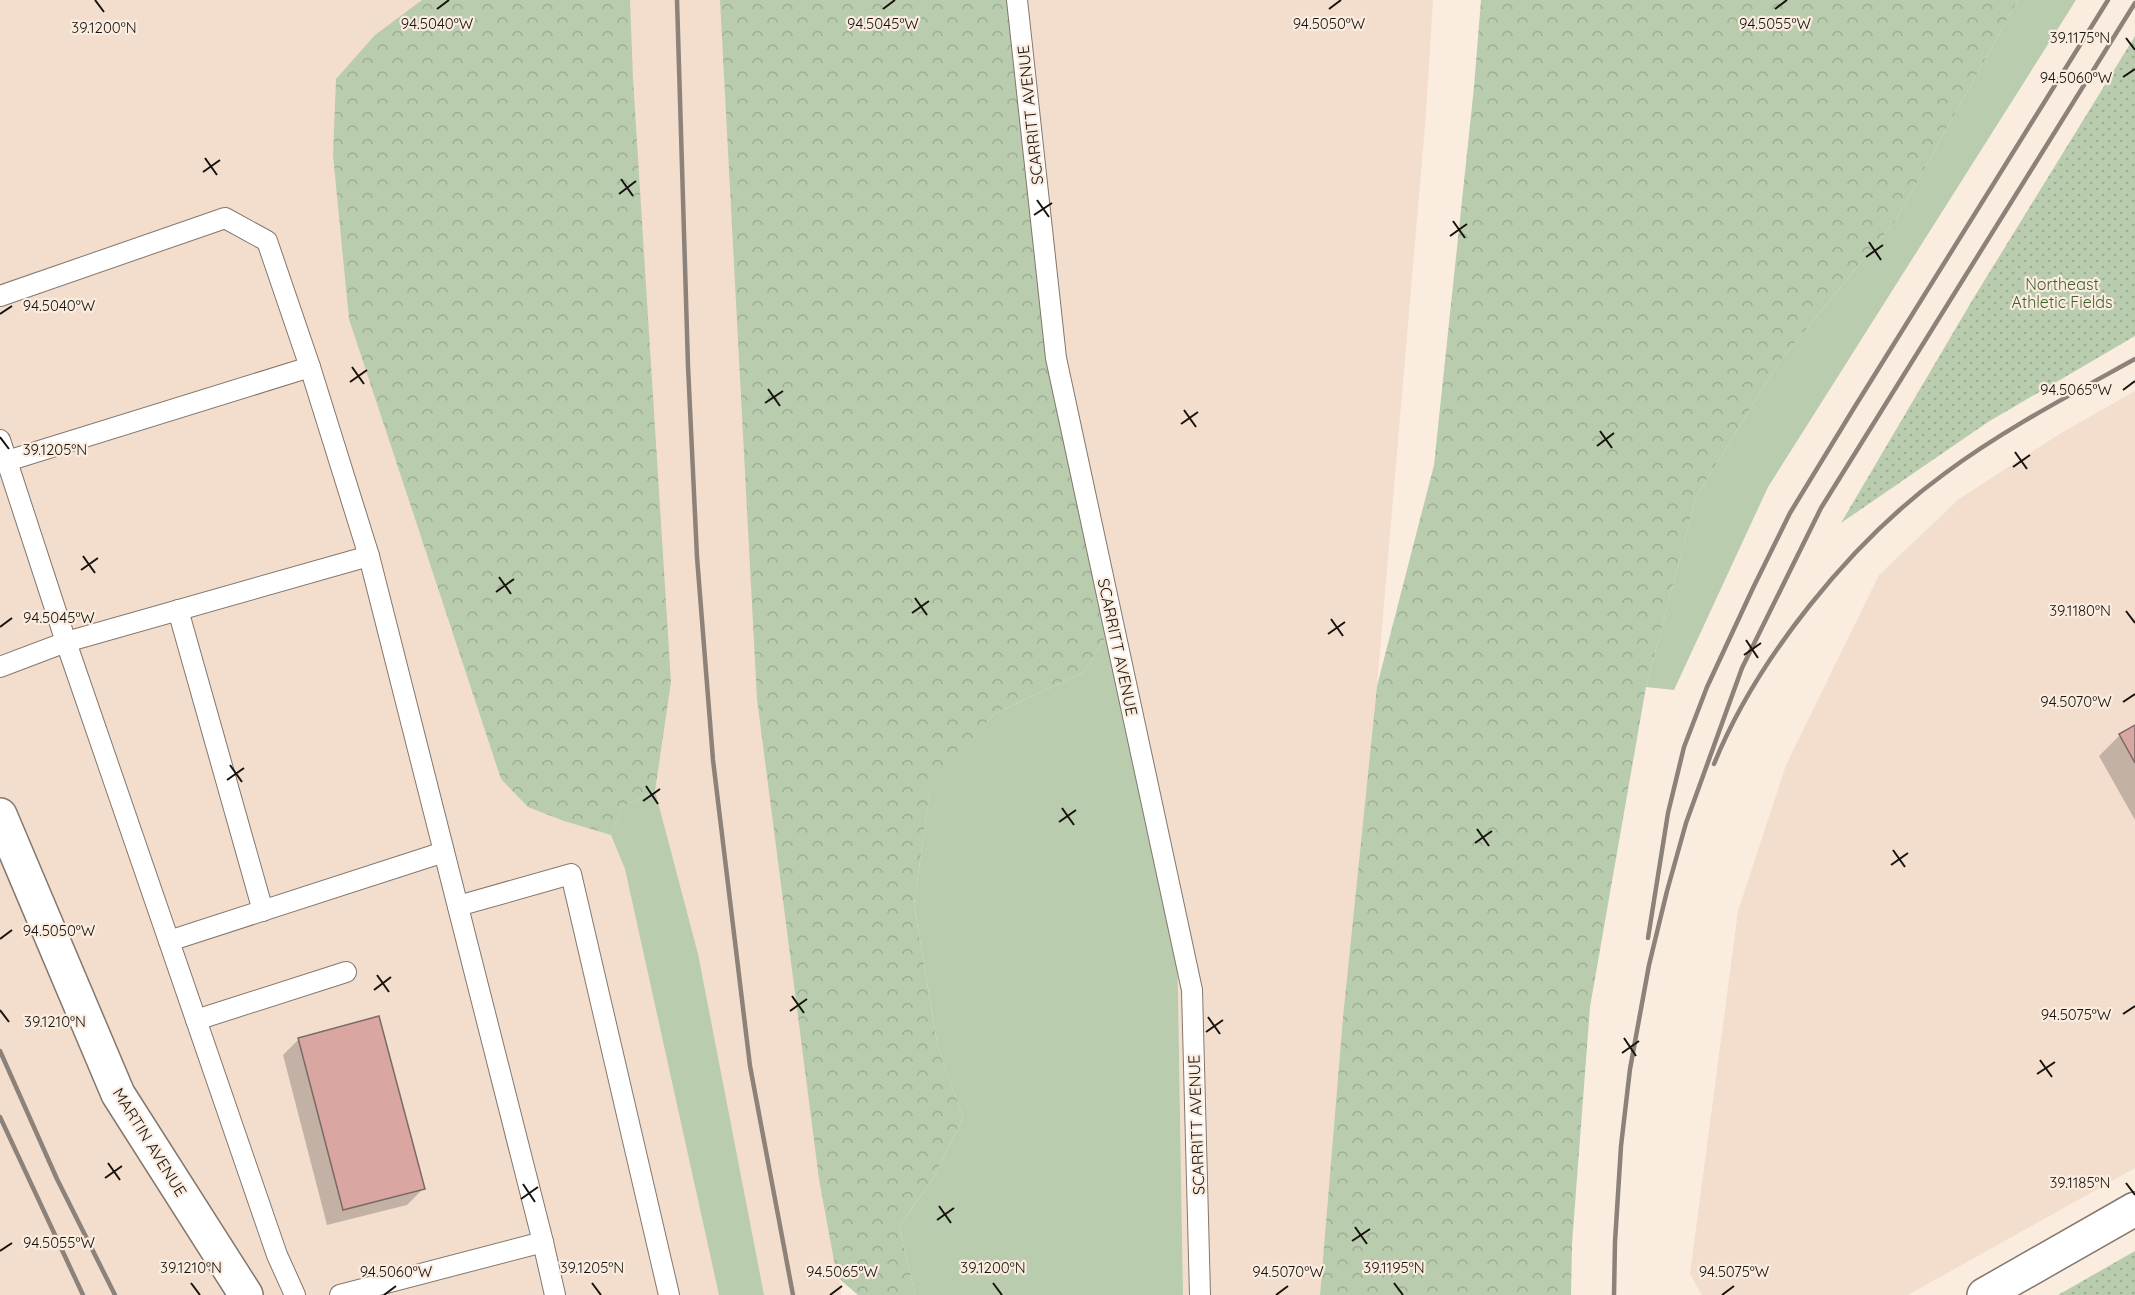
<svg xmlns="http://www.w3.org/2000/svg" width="2135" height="1295" viewBox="0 0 2135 1295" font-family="Quicksand,sans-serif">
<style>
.built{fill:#f3decd}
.grass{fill:#b9ccae}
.forest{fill:url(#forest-crowns)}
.park{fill:url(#park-dots)}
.shadow{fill:#0003}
.building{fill:#d9a6a2;stroke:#7c6a68;stroke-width:1.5}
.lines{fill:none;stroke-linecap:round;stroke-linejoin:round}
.lane-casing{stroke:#84776c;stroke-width:22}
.street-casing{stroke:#84776c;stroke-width:36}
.secondary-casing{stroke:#84776c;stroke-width:36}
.lane{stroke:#fff;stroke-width:20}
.street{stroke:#fff;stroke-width:33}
.secondary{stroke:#fff;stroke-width:33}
.rail{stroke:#8c827a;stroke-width:4.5}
.ticks{fill:none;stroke:#17120e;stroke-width:2}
.labels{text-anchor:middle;stroke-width:4.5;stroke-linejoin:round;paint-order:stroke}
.street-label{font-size:16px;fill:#17120e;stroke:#faecdf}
.park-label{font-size:16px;fill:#41612a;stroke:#faecdf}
.ticks-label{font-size:15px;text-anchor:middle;fill:#17120e;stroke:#faecdf;stroke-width:4.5;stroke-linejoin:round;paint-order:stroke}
</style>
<defs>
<pattern id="forest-crowns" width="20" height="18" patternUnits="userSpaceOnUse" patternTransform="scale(1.5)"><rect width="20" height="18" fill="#b9ccae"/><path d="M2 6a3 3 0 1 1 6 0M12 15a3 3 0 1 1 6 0" fill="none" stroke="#9eae94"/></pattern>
<pattern id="park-dots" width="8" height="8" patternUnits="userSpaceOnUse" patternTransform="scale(1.5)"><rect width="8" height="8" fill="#b9ccae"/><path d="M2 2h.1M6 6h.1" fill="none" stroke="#9eae94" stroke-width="1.8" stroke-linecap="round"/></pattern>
</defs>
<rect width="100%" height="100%" fill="#faecdf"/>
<g class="built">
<path d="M0,0H720L841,1295H0Z"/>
<path d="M1020,0H1433L1426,114L1377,686L1343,1017L1320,1295H1183L1176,873L1036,240Z"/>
<path d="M2135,391V1168L1908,1295H1702L1690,1274L1738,911L1786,765L1879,575L1959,499L2061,433Z"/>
</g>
<g class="grass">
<path d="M2018,0H2076L1768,487L1674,690L1646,687L1696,497L1779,362L1896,220Z"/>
<path d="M1116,620L1176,873L1183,1295H915L899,1226L933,1179L963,1118L938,1048L914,904L930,789L994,714L1084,672Z"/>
<path d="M655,791L698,954L764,1295H719L625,869L611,835L622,807Z"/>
</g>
<g class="forest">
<path d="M422,0H630L633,79L671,682L655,791L622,807L611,835L564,821L528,807L501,779L349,319L333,155L336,79L375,35Z"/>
<path d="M720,0H1020L1036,240L1116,620L1084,672L994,714L930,790L914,904L938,1048L963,1118L933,1179L899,1226L915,1295H858L837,1277L819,1179L757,699Z"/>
<path d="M1481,0H2018L1896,220L1779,362L1696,497L1646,687L1590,1007L1572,1244L1571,1295H1320L1343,1017L1377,686L1434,465L1474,87Z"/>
</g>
<g class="park">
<path d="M2135,36V336L1988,422L1841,523L1973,299Z"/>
<path d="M2135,1251V1295H2058Z"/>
</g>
<g class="shadow">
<path d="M2135,727V820L2099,756L2120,735Z"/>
<path d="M299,1039L423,1189L407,1205L327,1225L283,1055Z"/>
</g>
<g class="building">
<path d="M2135,725V763L2119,734Z"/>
<path d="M379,1016L425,1189L343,1210L298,1038Z"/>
</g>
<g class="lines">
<defs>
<g id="lane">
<path d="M1017,0L1056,358L1192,990L1200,1295"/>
<path d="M0,296L225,218L267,241L310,367L369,556L543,1242L555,1295"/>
<path d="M0,440L66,642L277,1255L295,1295"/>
<path d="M7,461L310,367"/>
<path d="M178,610L263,911"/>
<path d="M0,667L66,642L369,556"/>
<path d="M458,906L571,874L669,1295"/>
<path d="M169,941L444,852"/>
<path d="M196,1020L346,972"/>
<path d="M340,1295L543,1242"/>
</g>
<path id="street" d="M0,815L118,1094L246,1295"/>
<path id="secondary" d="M1984,1295L2135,1209"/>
</defs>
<use href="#lane" class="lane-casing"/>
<use href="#street" class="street-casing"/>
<use href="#secondary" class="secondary-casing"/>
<use href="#lane" class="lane"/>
<use href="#street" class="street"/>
<use href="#secondary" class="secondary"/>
<g class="rail">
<path d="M677,0L688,366L697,557L713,760L750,1066L793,1295"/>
<path d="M1714,764C1757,658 1851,542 1944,474C2003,430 2070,395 2135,359"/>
<path d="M1648,938L1668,813L1684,747L1707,687L1753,588L1790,513L1854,408L2108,0"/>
<path d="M0,1051L57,1179L115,1295"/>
<path d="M0,1117L83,1295"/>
<path d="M1614,1295L1615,1242L1621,1146L1630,1069L1649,965L1667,891L1686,823L1742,668L1821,508L2135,3"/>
</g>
</g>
<path class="ticks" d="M95,0L104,12M437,9L449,0M883,9L895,0M1329,9L1341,0M1775,9L1787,0M2126,38L2135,50M2123,77L2135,69M205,158L217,175M203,172L220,160M621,179L633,196M619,194L636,181M1037,200L1049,217M1034,215L1052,203M1453,221L1465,238M1450,236L1467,224M1869,242L1881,260M1866,257L1883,245M0,314L12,306M352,367L364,384M350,382L367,370M768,389L780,406M2123,390L2135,381M765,403L783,391M1184,410L1196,427M1181,424L1198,412M1600,431L1612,448M0,437L9,449M1597,446L1614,433M2015,452L2027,469M2013,467L2030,455M83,556L95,573M81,570L98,558M499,577L511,594M496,592L514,579M915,598L927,615M2126,611L2135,623M912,613L929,601M1331,619L1343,636M0,627L12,618M1328,634L1345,622M1746,640L1758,658M1744,655L1761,643M2123,702L2135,694M230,765L242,782M227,780L244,768M646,786L658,804M643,801L660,789M1062,808L1074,825M1059,822L1076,810M1477,829L1489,846M1475,843L1492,831M1893,850L1905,867M1891,865L1908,853M0,939L12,930M377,975L389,992M374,990L391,977M792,996L804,1013M0,1010L9,1022M790,1011L807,999M2123,1014L2135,1006M1208,1017L1220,1034M1206,1032L1223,1020M1624,1038L1636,1056M1622,1053L1639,1041M2040,1060L2052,1077M2037,1074L2055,1062M108,1163L120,1180M105,1178L122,1166M2126,1183L2135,1195M523,1184L535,1202M521,1199L538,1187M939,1206L951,1223M937,1220L954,1208M1355,1227L1367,1244M1352,1241L1370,1229M0,1251L12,1243M191,1283L200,1295M592,1283L601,1295M993,1283L1002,1295M1394,1283L1403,1295M384,1295L396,1286M830,1295L842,1286M1276,1295L1288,1286M1722,1295L1734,1286"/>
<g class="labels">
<g class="street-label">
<text transform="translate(1030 115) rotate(-96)" y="6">SCARRITT AVENUE</text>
<text transform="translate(1118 647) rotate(78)" y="6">SCARRITT AVENUE</text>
<text transform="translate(1196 1125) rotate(-92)" y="6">SCARRITT AVENUE</text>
<text transform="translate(150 1142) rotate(58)" y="6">MARTIN AVENUE</text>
</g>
<g class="park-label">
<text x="2062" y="290">Northeast<tspan x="2062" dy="18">Athletic Fields</tspan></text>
</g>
</g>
<g class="ticks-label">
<text x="1329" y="29">94.5050°W</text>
<text x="437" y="29">94.5040°W</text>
<text x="883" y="29">94.5045°W</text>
<text x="1775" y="29">94.5055°W</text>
<text x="104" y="33">39.1200°N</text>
<text x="2080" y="43">39.1175°N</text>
<text x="2076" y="83">94.5060°W</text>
<text x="59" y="311">94.5040°W</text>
<text x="2076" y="395">94.5065°W</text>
<text x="55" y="455">39.1205°N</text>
<text x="2080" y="616">39.1180°N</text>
<text x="59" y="623">94.5045°W</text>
<text x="2076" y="707">94.5070°W</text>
<text x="59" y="936">94.5050°W</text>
<text x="2076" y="1020">94.5075°W</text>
<text x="55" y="1027">39.1210°N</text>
<text x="2080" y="1188">39.1185°N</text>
<text x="59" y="1248">94.5055°W</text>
<text x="191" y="1273">39.1210°N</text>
<text x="592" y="1273">39.1205°N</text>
<text x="993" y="1273">39.1200°N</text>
<text x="1394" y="1273">39.1195°N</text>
<text x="396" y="1277">94.5060°W</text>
<text x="842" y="1277">94.5065°W</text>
<text x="1288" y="1277">94.5070°W</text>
<text x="1734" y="1277">94.5075°W</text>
</g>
</svg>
